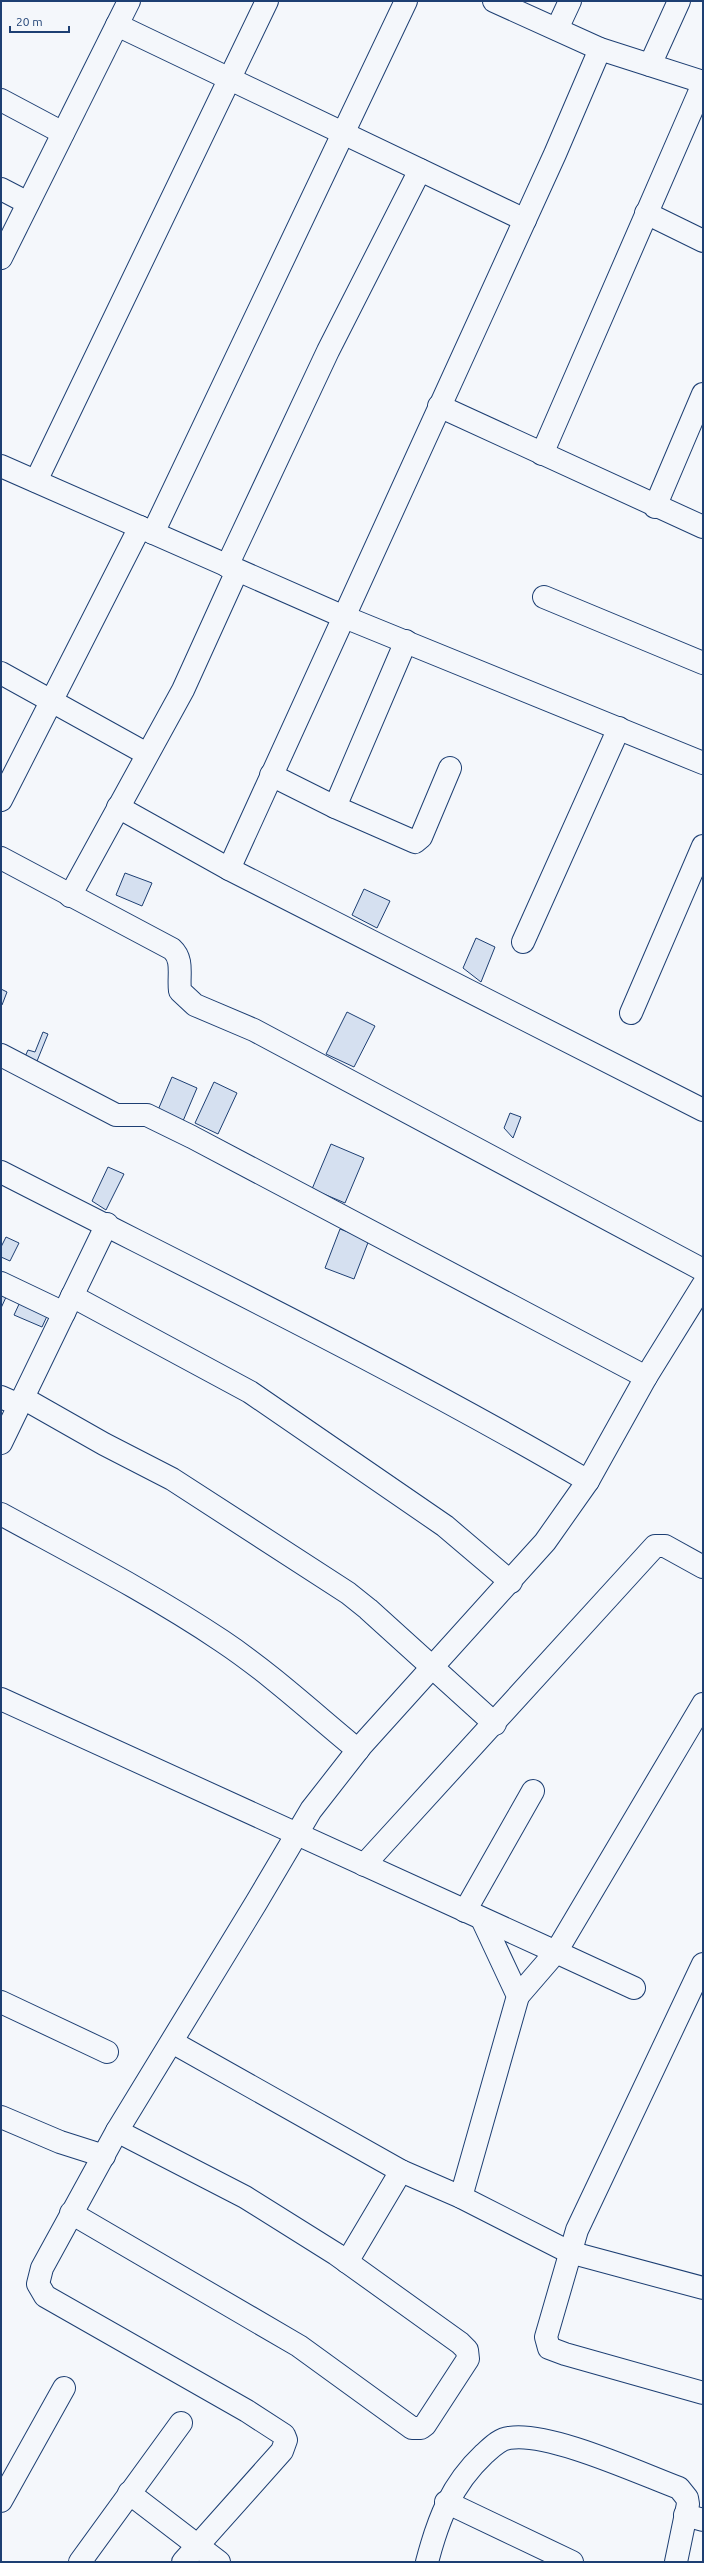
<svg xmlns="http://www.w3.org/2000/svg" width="704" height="2563" viewBox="0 0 704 2563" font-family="Ubuntu,sans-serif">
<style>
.building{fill:#d5e0f0;stroke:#1d3f73}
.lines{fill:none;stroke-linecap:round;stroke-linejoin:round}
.minor-casing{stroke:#1d3f73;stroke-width:24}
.minor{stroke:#f4f7fb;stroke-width:22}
</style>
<rect width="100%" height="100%" fill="#f4f7fb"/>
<g class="building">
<path d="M125,873L152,883L142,906L116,895Z"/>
<path d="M364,889L390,901L377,928L352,915Z"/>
<path d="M476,938L495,947L481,982L463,968Z"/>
<path d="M1,989L7,992L2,1005L1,1004Z"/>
<path d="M347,1012L375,1026L354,1067L326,1054Z"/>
<path d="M43,1032L48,1034L35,1066L23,1061L28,1050L35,1052Z"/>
<path d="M172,1077L197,1088L183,1121L158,1110Z"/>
<path d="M214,1082L237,1093L218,1134L195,1123Z"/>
<path d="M510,1113L521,1117L513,1138L504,1128Z"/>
<path d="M331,1144L364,1158L345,1203L312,1189Z"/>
<path d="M108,1167L124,1174L106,1210L92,1201Z"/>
<path d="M340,1229L369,1240L354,1279L325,1268Z"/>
<path d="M6,1237L19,1243L10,1261L1,1257V1247Z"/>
<path d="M1,1292L7,1295L1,1308Z"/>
<path d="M20,1302L48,1314L42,1327L14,1315Z"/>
</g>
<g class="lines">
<defs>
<g id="minor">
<path d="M494,1L600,49L703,82"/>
<path d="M117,25L525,220"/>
<path d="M557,29L570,1"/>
<path d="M650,65L679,1"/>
<path d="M1,100L63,133"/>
<path d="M1,189L28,203"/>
<path d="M646,213L703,241"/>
<path d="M1,258L129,1"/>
<path d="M439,406L703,527"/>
<path d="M542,454L703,84"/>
<path d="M1,466L342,616L703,763"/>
<path d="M36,481L267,1"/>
<path d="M655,507L703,394"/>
<path d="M153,533L406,1"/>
<path d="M227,566L328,351L420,170"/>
<path d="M544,597L703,663"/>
<path d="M1,673L147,754"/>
<path d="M271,775L335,807L415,842L421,837L450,768"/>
<path d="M1,800L140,527"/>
<path d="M118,807L229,869L703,1110"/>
<path d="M335,807L406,641"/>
<path d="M1,858L172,949C184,960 178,976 180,991L195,1005L254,1030L703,1270"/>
<path d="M229,869L555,154L600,49"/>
<path d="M70,896L183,690L237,571"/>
<path d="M523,942L619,728"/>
<path d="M631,1013L703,846"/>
<path d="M1,1055L116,1115H147L192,1137L646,1377"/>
<path d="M1,1172C198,1273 397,1369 588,1481"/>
<path d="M1,1283L64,1313"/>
<path d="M72,1296L250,1392L445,1526L511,1582"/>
<path d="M1,1397L19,1405"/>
<path d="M23,1398L104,1444L172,1479L348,1593L368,1609L495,1724"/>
<path d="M1,1443L107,1224"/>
<path d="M1,1514C76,1555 152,1594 222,1641C270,1673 313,1713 358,1750"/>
<path d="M1,1699L556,1952L703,1704"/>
<path d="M364,1865L655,1546H665L703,1567"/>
<path d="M465,1911L533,1791"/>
<path d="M703,1964L577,2230L546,2337L549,2348L565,2354L703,2393"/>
<path d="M518,1996L556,1952L634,1988"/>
<path d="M1,2002L107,2052"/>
<path d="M172,2042L401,2171L461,2197L569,2252L703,2288"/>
<path d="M1,2117L60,2142L104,2156"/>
<path d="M461,2197L518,1996L482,1919"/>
<path d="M71,2213L299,2346L412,2428H421L425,2425L468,2359L467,2350L460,2343L336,2254L245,2197L117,2131"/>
<path d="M347,2262L401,2171"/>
<path d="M129,2493L219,2562"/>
<path d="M1,2501L64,2388"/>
<path d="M446,2502L572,2562"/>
<path d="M685,2515L703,2520"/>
<path d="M80,2562L181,2423"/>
<path d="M183,2562L282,2451L286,2440L284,2435L247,2411L45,2296L38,2284L42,2268L117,2131L256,1903L311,1810L361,1746L545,1542L588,1481L646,1377L703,1285"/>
<path d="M427,2562C438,2520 451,2485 484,2454C491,2448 499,2439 509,2438C548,2431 639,2473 679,2488L687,2498L688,2504L676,2562"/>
</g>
</defs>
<use href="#minor" class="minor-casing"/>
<use href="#minor" class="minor"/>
</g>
<rect width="704" height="2563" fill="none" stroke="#1d3f73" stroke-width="4"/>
<path d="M10 26v6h59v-6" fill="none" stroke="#1d3f73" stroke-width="2"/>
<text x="16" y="26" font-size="12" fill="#1d3f73" stroke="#f4f7fb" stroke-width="3" paint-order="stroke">20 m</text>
</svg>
